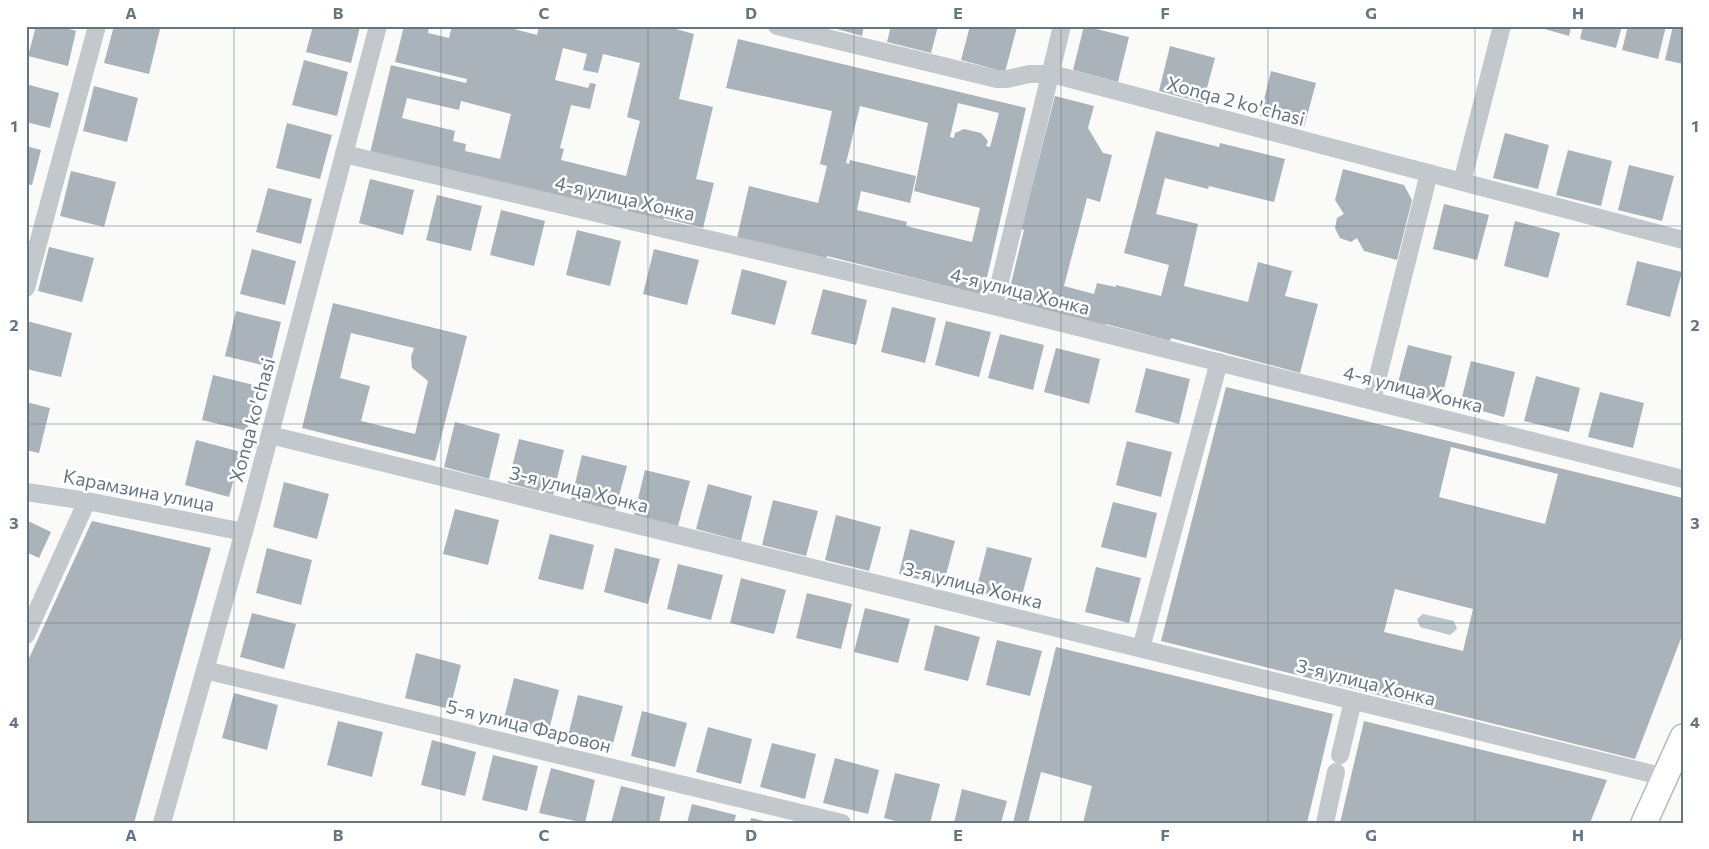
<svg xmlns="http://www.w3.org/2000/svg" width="1709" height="849" viewBox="0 0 1709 849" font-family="Commissioner,sans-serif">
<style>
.water{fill:#bbc7cb}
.building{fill:#aab3b9;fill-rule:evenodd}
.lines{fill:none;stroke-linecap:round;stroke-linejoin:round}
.secondary-casing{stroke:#b3babf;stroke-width:28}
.minor{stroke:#c3c8cc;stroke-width:18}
.secondary{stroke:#fff;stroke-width:25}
.grid{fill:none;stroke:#657683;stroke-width:1;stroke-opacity:0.55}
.labels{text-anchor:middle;stroke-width:5;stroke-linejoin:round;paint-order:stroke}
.street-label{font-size:19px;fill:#657683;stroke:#fff}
.neatline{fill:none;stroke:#657683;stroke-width:2}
.grid-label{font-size:16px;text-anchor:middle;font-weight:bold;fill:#657683}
</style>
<rect width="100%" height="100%" fill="#fafaf8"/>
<path class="water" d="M1423,614L1454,621L1457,629L1450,635L1420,627L1417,619Z"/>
<g class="building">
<path d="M36,26H59L76,31L68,66L28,56Z"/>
<path d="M114,26H148L160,29L149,74L104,63Z"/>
<path d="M313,26L360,27L351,63L306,52Z"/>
<path d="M404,26H429L428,33L449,38L452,26H502L537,35L539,26H676V29L694,34L679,99L713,107L696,179L714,183L703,228L664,218L663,221L370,153L391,65L466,83L467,79L395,62ZM563,48L587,54L583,70L598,73L603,54L640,63L627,117L640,121L626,176L561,160L564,149L560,148L571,105L590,109L596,84L590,83L588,88L555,80ZM407,98L459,110L461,101L511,114L500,159L465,151L466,144L453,141L455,131L402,118Z"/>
<path d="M826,26H864L862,36Z"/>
<path d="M891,26H938L931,53L887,42Z"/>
<path d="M970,26L1017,27L1005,72L961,60Z"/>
<path d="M1084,26L1129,37L1118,82L1073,70Z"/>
<path d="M1534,26H1571L1569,36Z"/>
<path d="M1583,26H1622L1616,48L1580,39Z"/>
<path d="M1628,26H1666L1658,59L1622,50Z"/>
<path d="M1673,26H1683V64L1665,60Z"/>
<path d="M738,39L1026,108L983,295L827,256L826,259L737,238L749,186L818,203L827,166L820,164L832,111L726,88ZM958,103L999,113L990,147L986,146L988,141L981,133L964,129L955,133L954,138L950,137ZM860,106L928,123L914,191L980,208L972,242L906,226L907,222L857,210L861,191L910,203L916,176L850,160L849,164L846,163Z"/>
<path d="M1170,46L1215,58L1203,103L1159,91Z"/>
<path d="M304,60L348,72L337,116L292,105Z"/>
<path d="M1271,71L1316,83L1304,127L1260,116Z"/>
<path d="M26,84L59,93L50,128L26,122Z"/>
<path d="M94,86L138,98L127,142L83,131Z"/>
<path d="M1055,96L1094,106L1088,128L1103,153L1112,155L1100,202L1087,198L1064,286L1094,294L1097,283L1116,287V285L1161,296L1169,265L1124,253L1156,131L1219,147L1220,143L1285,159L1274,202L1209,186L1208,189L1165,178L1156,214L1198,224L1184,286L1248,302L1258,262L1292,271L1285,296L1318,304L1300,373L1171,338L1170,341L1106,324V326L1007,300L1024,230L1021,229Z"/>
<path d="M287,123L332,135L320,179L276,168Z"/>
<path d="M1505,133L1549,145L1538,189L1493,178Z"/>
<path d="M26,146L41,150L32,185L26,184Z"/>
<path d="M1568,150L1612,161L1601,206L1556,195Z"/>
<path d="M1629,165L1674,176L1662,221L1618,210Z"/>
<path d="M1343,169L1404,185L1412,200L1397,260L1364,251L1357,238L1351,242L1340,238L1335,228L1337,218L1344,214L1335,200Z"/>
<path d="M71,171L116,182L104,227L60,216Z"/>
<path d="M370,179L414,190L403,235L359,223Z"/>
<path d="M268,188L312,199L301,244L256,232Z"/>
<path d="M437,195L482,206L471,251L426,240Z"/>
<path d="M1444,204L1489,215L1477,260L1433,249Z"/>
<path d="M501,210L545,221L534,266L490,255Z"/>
<path d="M1515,221L1560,233L1548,278L1504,266Z"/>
<path d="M577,230L621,241L610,286L566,275Z"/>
<path d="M49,247L94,258L82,302L38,291Z"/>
<path d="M252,249L296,261L285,305L240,294Z"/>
<path d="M654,249L699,260L687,305L643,294Z"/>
<path d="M1637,261L1682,272L1670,317L1626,305Z"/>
<path d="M742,269L787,281L775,325L731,314Z"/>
<path d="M823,289L867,300L856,345L811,334Z"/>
<path d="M333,303L467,336L435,461L302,428ZM351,333L414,348L411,357L412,368L428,381L415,434L361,421L370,386L340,378Z"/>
<path d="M892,307L936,318L925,363L881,352Z"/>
<path d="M236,311L281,322L270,367L225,356Z"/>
<path d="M27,321L72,333L61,377L26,369Z"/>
<path d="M946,321L991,332L979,377L935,365Z"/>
<path d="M1000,334L1044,345L1033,390L988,378Z"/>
<path d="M1408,345L1452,356L1441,401L1396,390Z"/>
<path d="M1056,348L1100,359L1089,404L1044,392Z"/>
<path d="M1471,361L1515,372L1504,417L1460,405Z"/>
<path d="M1146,368L1190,379L1179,424L1135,412Z"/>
<path d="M213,375L258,386L247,431L202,420Z"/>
<path d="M1536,376L1580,388L1569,432L1524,421Z"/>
<path d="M1226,387L1683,498V633L1635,759L1161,641ZM1451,447L1558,474L1545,524L1439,497ZM1395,589L1473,609L1463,651L1384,632Z"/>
<path d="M1600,392L1644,403L1633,448L1588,437Z"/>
<path d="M26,402L50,408L39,453L26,450Z"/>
<path d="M455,422L500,434L489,479L444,467Z"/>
<path d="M519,439L564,450L553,495L508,483Z"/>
<path d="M196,440L241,452L229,497L185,485Z"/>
<path d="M1127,441L1172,452L1161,497L1116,485Z"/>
<path d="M582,455L627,466L615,511L571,500Z"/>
<path d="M645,470L690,481L678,526L634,515Z"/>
<path d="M284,482L329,494L317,539L273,527Z"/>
<path d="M708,484L752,496L741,541L696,529Z"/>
<path d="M773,500L818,511L806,556L762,545Z"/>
<path d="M1113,502L1157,513L1146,558L1101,547Z"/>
<path d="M455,509L499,520L488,565L443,554Z"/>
<path d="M836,515L881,527L869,571L825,560Z"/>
<path d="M26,520L51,532L39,558L26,552Z"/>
<path d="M92,521L211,548L134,823H26V665Z"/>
<path d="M910,529L955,541L943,586L899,574Z"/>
<path d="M550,534L594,545L583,590L538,579Z"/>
<path d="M987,547L1032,558L1020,603L976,591Z"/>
<path d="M267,548L312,560L301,605L256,593Z"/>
<path d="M615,548L660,559L648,604L604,592Z"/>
<path d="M678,564L723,575L711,620L667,609Z"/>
<path d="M1096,567L1141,578L1129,623L1085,612Z"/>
<path d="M741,578L786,590L774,634L730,623Z"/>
<path d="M807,593L852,604L841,649L796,638Z"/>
<path d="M865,608L910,619L898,663L854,652Z"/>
<path d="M252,613L296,624L284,669L240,657Z"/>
<path d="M935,625L980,637L968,681L924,670Z"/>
<path d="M997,640L1042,651L1030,696L986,685Z"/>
<path d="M1056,647L1333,714L1307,823H1083L1092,786L1041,772L1028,823H1013Z"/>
<path d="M416,653L461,665L450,709L405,698Z"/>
<path d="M514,678L559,690L548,734L503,723Z"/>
<path d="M234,693L278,705L267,750L222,738Z"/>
<path d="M578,695L623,706L611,751L567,740Z"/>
<path d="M642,711L687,723L675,767L631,756Z"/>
<path d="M338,721L383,732L372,777L327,765Z"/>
<path d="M1364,721L1466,746L1607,780L1590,823H1340Z"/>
<path d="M708,727L752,739L741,784L696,772Z"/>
<path d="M432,740L476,752L465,796L421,785Z"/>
<path d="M772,743L816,754L805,799L760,787Z"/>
<path d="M493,755L538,766L527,811L482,800Z"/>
<path d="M835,758L879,770L868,814L823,803Z"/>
<path d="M551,768L595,780L585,823L539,813Z"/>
<path d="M895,773L940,784L930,823H903L884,818Z"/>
<path d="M621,786L665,797L659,823H611Z"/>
<path d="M962,789L1007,801L1001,823H954Z"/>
<path d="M692,804L736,815L734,823H687Z"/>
<path d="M751,818L768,822V823H750Z"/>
</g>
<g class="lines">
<defs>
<path id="secondary" d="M1644,823L1683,737"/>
</defs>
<use href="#secondary" class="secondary-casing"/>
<g class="minor">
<path d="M777,26L997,79H1007L1029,74H1052L1683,240"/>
<path d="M344,154L994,306L1683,479"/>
<path d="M1462,182L1502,26"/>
<path d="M26,288L97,26"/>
<path d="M994,306L1062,26"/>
<path d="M1372,400L1429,173"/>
<path d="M270,435L1665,777"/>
<path d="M26,492L87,501L244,532"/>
<path d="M26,635L87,501"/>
<path d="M1141,648L1219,362"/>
<path d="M205,670L842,823"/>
<path d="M1340,755L1353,701"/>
<path d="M162,823L248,517L378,26"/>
<path d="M1325,823L1336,772"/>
</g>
<use href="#secondary" class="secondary"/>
</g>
<path class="grid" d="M234,26V823M441,26V823M648,26V823M854,26V823M1061,26V823M1268,26V823M1475,26V823M26,226H1683M26,424H1683M26,623H1683"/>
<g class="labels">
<g class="street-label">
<text transform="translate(1236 101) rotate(15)" y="7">Xonqa 2 ko'chasi</text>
<text transform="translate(625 198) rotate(13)" y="7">4-я улица Хонка</text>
<text transform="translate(1020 291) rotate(14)" y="7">4-я улица Хонка</text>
<text transform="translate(1413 389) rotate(14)" y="7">4-я улица Хонка</text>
<text transform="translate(252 420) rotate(-75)" y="7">Xonqa ko'chasi</text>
<text transform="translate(579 489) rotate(14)" y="7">3-я улица Хонка</text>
<text transform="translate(139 490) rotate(11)" y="7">Карамзина улица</text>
<text transform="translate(973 585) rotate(14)" y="7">3-я улица Хонка</text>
<text transform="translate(1366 682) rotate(14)" y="7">3-я улица Хонка</text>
<text transform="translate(529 726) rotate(14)" y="7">5-я улица Фаровон</text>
</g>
</g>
<rect width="1709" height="849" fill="none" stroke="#ffffff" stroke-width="55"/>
<rect x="28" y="28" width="1654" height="794" class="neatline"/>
<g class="grid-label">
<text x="131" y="19">A</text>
<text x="338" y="19">B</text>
<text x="544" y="19">C</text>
<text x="751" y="19">D</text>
<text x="958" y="19">E</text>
<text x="1165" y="19">F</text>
<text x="1371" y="19">G</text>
<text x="1578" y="19">H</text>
<text x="14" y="132">1</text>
<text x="1695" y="132">1</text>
<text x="14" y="331">2</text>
<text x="1695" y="331">2</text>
<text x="14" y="529">3</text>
<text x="1695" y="529">3</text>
<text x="14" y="728">4</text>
<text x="1695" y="728">4</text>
<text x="131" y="841">A</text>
<text x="338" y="841">B</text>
<text x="544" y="841">C</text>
<text x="751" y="841">D</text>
<text x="958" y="841">E</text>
<text x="1165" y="841">F</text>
<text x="1371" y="841">G</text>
<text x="1578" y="841">H</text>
</g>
</svg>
